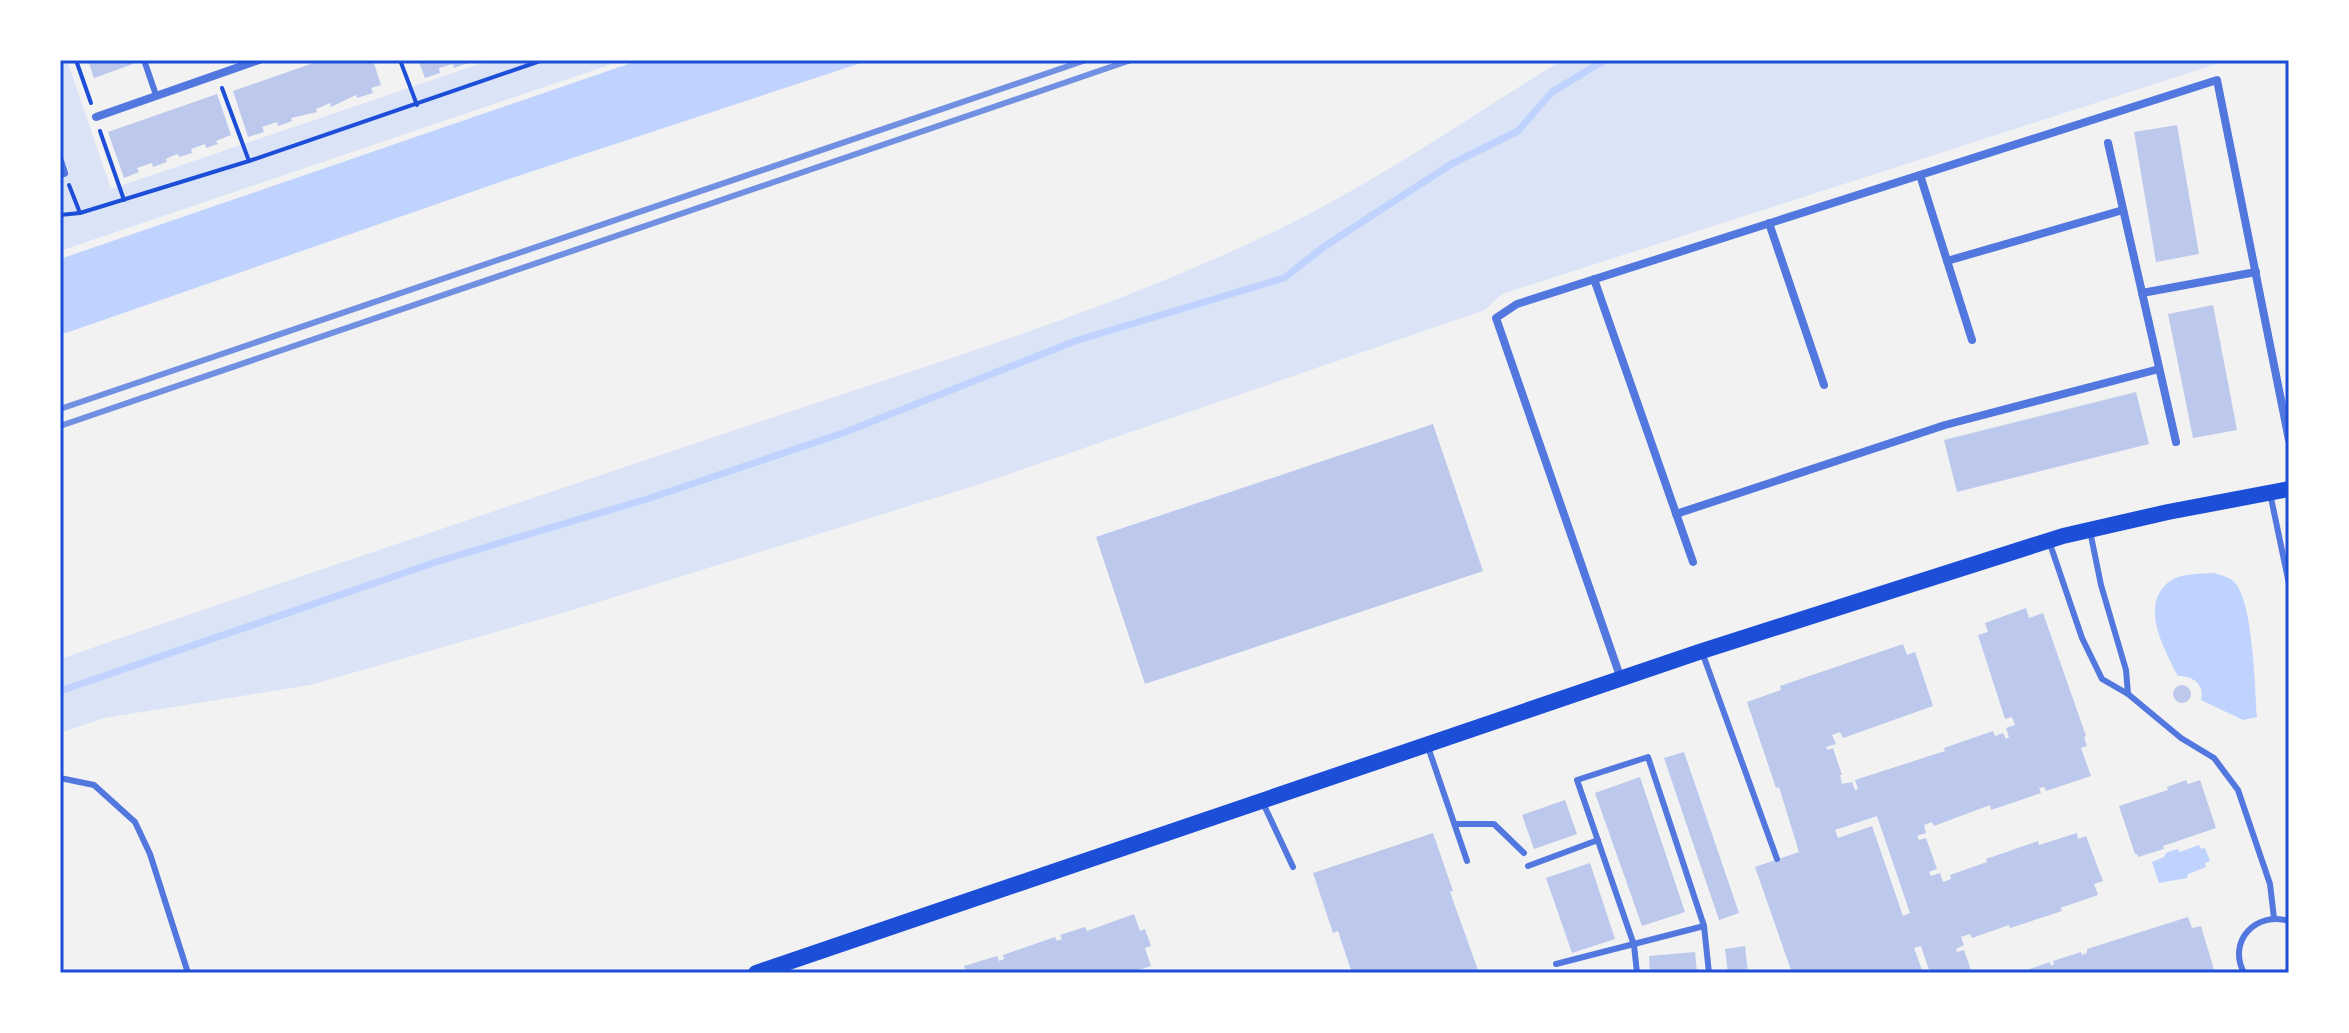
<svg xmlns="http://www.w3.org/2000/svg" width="2349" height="1033" viewBox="0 0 2349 1033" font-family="'Sofia Sans Condensed',sans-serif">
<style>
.green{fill:#dbe4f7}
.water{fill:#bfd3fe}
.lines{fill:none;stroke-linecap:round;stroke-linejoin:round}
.stream{stroke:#bfd3fe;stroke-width:7}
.building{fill:#bdc9ec;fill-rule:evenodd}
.path{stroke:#1d4ed8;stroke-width:4}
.service{stroke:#5277de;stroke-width:6}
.minor{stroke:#5277de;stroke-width:8}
.secondary{stroke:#1d4ed8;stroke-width:16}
.rail{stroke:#7290e2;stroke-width:6}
.neatline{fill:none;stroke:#1d4ed8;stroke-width:3}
</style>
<rect width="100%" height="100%" fill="#f2f2f2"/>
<g class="green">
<path d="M60,60H67L111,189L491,60H624L60,251Z"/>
<path d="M1562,60H2229L1502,294L1485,310L977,485L566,612L310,685L104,718L60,733V659C296,577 534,498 771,418C941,361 1114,309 1275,231C1375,183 1468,118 1562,60Z"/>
</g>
<g class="water">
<path d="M640,60H870L506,180L60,335V259Z"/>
<path d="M2214,573C2223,576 2231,577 2236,584C2253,606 2255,687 2257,717L2243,720L2201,700C2205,684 2193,676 2178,676C2165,650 2138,605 2170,581C2181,573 2200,574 2214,573Z"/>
<path d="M2199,845L2201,849L2205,848L2210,861L2205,863L2206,867L2188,874L2187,878L2159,883L2152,862L2164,857L2166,853L2177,849L2180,852Z"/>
</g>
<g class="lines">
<path class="stream" d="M60,691L436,562L650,498L843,433L1075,341L1284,278L1325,246L1453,163L1518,131L1552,92L1605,60"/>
</g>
<g class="building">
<path d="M88,60H132L133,64L94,78Z"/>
<path d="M322,60H373L381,85L371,88L373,93L357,98L356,95L331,107L330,103L316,109L317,112L291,118L292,121L278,126L277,122L262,127L264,132L248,137L233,91Z"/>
<path d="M418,60H467L468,63L454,68L453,64L439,68L440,73L425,78Z"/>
<path d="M217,94L231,135L216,141L218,144L206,148L205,144L191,149L192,153L179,157L178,154L172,156L166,159L167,162L153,167L152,163L137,168L139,172L124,178L108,132Z"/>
<path d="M2177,125L2199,254L2156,262L2134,132Z"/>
<path d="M2213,305L2237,430L2193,438L2168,314Z"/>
<path d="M2136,392L2149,444L1957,492L1944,440Z"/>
<path d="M1433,424L1483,571L1145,684L1096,537Z"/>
<path d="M2026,608L2029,618L2043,613L2086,736L2084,737L2087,746L2081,748L2091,776L2046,791L2044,787L2039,788L2041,793L1991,810L1990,805L1934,826L1932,822L1924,825L1926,833L1917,836L1919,840L1926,838L1937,869L1929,872L1931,876L1940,873L1943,882L1951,879L1950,875L1987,862L1986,859L2038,841L2039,845L2077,833L2078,839L2086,836L2103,881L2094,884L2098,895L2060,908L2062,911L2010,928L2009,925L1972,938L1970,934L1961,937L1964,945L1956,949L1957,952L1964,950L1972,973H1930L1921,946L1914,948L1923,973H1792L1755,867L1799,852L1779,787L1776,788L1747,702L1781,690L1780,686L1903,644L1907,655L1915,652L1933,706L1843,738L1840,732L1832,735L1836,744L1826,747L1828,750L1833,748L1842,775H1840L1842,784L1852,782L1855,790L1858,789L1855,780L1945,751L1944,748L1993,731L1995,736L2003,733L2006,739L2009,737L2006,728L2015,725L2012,717L2005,719L1978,635L1988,632L1985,623ZM1877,816L1910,913L1903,916L1872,826L1838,838L1835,830Z"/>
<circle cx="2182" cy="694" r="9"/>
<path d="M1684,752L1739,913L1719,920L1664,758Z"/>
<path d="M1640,777L1685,912L1642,926L1595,793Z"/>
<path d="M2186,780L2188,784L2200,780L2216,828L2163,846L2164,849L2138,857L2137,854H2135L2119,806L2168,790L2167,787Z"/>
<path d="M1565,800L1577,834L1534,849L1522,815Z"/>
<path d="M1433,833L1453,891L1450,892L1479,973H1352L1338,931L1333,933L1313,873Z"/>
<path d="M1590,863L1615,939L1572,953L1546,878Z"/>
<path d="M1134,914L1140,931L1145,929L1151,946L1145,948L1151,966L1129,973H966L964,966L997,956L999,961L1004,959L1003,955L1055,937L1057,941L1062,939L1060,935L1085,927L1087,931Z"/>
<path d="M2188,917L2192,928L2201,926L2215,973H2018L2050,962L2051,966L2054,964L2053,961L2081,952L2082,955L2087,953V949Z"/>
<path d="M1745,946L1748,973H1728L1725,949Z"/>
<path d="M1695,952L1697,973H1650L1649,956Z"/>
</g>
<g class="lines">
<g class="path">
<path d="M76,60L91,103"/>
<path d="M400,60L417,105"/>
<path d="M222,88L249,161"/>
<path d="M100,131L124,200"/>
<path d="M69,185L80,213"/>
<path d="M60,215L80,213L249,161L543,60"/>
</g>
<g class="service">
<path d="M144,60L156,95"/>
<path d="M2270,493L2289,584"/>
<path d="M2090,531L2101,585L2126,670L2128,694"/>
<path d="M2049,541L2082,638L2102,679L2128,694L2181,738L2214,758L2238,790L2270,884L2274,918"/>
<path d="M1702,652L1777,859"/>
<path d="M1428,747L1467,861"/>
<path d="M60,778L94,785L135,822L150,854L188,973"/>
<path d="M1262,801L1293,867"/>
<path d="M1455,824H1494L1524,853"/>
<path d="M1528,866L1598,840"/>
<path d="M1556,964L1704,926"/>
<path d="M1637,973L1634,945L1577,780L1648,757L1704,926L1709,973"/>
<path d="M2244,973C2227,941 2256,911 2289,921"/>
</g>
<g class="minor">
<path d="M96,117L259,60"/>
<path d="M2108,143L2176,442"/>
<path d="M60,161L64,173"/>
<path d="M1920,175L1972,340"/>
<path d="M1769,223L1824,385"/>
<path d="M1947,261L2123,210"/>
<path d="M1594,279L1693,562"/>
<path d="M2142,293L2256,272"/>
<path d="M1676,514L1945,425L2159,369"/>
<path d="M1621,679L1496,318L1517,304L2217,80L2289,440"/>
</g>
<path class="secondary" d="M756,973L1699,652L2063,536L2168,512L2289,489"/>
<g class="rail">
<path d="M60,409L1086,60"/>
<path d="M60,426L1131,60"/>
</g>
</g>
<rect width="2349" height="1033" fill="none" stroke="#ffffff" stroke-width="124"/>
<rect x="62" y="62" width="2225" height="909" class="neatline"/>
</svg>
